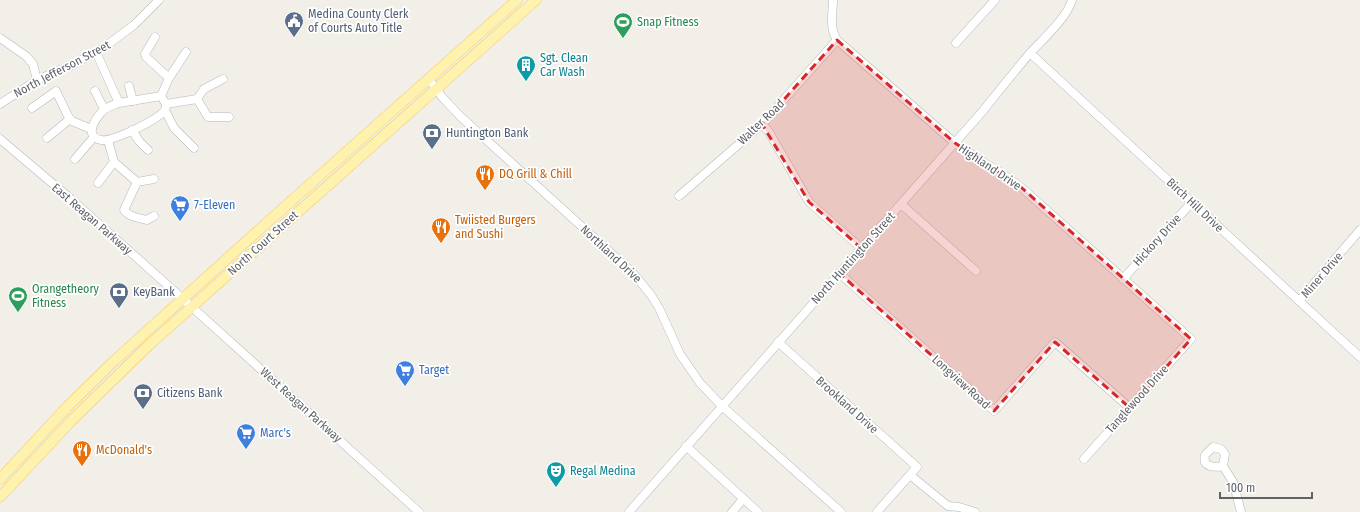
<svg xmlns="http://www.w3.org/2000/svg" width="1360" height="512" viewBox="0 0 1360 512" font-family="'Fira Sans Condensed',sans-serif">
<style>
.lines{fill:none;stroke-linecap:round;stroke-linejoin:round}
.minor-casing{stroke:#b5b8bc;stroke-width:9}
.major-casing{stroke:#f2c960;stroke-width:11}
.minor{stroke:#fff;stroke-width:8}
.major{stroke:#fff2af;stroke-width:10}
.marked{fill:#d62828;fill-opacity:0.2;stroke:#d62828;stroke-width:3;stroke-dasharray:8 5;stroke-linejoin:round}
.labels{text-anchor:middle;stroke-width:3.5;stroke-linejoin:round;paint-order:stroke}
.service-label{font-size:12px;fill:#4e5e75;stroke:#fff;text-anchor:start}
.leisure-label{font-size:12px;fill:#27864d;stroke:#fff;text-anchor:start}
.culture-label{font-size:12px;fill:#0d838f;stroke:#fff;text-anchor:start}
.street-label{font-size:12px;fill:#5f6368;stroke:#fff}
.food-label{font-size:12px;fill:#c56008;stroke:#fff;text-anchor:start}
.shop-label{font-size:12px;fill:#366cbe;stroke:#fff;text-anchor:start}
</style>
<rect width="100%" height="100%" fill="#f1efe8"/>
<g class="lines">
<defs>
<g id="minor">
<path d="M833,0C833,13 829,28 837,40L955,143L983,162L1003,174L1022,188L1191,339L1084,459"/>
<path d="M155,37L145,54L146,57L169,78"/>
<path d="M0,38L26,56L33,64L37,80"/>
<path d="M956,43L995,0"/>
<path d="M96,52L119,103C114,105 109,106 105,109C97,115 82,137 101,140C112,142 158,120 165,110C166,108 166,106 166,104L161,96L119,103"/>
<path d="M1030,53L1360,357"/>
<path d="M429,79L442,97L461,117L633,273L651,295L659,308L680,354L700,383L722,406L841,512"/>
<path d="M129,86L133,101"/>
<path d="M95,91L104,109"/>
<path d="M161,96L169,78L186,52"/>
<path d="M197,99L204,89L223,79"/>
<path d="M0,104L37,80L72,65L103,48L134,25L159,0"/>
<path d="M166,104L197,99L208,117H229"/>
<path d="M32,108L56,91L68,116L72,121L91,129"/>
<path d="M165,110L174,128L194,148"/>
<path d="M762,124L769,132L809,202L861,248"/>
<path d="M132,130L139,141L148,150"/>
<path d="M47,138L70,119"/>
<path d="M0,139L71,199L183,299L419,512"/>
<path d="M108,140L114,162L137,182L124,210C129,217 139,218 147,220L154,216"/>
<path d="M75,159L94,137"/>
<path d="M137,182L154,179"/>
<path d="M98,183L114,162"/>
<path d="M679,196L762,124L837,40"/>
<path d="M901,204L976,271"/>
<path d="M839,273L994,411L1055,342L1130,408"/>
<path d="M1123,279L1192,202"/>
<path d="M1299,301L1360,230"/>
<path d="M778,342L917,467L877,512"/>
<path d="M686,446L758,512"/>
<path d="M1213,447L1221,449L1225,454L1223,466C1214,468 1202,467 1205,455Z"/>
<path d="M1223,466L1233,482L1241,512"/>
<path d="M910,475L948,506L959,507L975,512"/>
<path d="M629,512L982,112C998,92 1014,72 1030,53C1043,39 1067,18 1072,0"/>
<path d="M732,512L743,499"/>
</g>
<g id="major">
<path d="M0,479L68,406L114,361L261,228L517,0"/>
<path d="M0,497L71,421L149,345L536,0"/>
</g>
</defs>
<use href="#minor" class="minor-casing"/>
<use href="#major" class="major-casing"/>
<use href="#minor" class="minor"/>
<use href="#major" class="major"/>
</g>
<path class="marked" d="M837,40L955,143L1022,188L1191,339L1130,408L1055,342L994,411L839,273L861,248L809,202L762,124Z"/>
<defs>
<symbol id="civic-pin" viewBox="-11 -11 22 30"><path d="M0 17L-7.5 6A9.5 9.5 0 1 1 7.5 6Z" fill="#5c6f8a" stroke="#fff"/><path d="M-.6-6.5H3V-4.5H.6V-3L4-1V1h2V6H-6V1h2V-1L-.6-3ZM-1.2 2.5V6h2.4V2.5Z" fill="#fff"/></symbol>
<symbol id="stadium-pin" viewBox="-11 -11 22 30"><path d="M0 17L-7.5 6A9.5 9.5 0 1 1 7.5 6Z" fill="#2e9e5b" stroke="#fff"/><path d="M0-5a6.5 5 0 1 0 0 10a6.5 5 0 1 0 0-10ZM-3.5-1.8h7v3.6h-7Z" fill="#fff"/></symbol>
<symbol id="building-pin" viewBox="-11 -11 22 30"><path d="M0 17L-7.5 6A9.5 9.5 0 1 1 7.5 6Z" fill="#0f9aa8" stroke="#fff"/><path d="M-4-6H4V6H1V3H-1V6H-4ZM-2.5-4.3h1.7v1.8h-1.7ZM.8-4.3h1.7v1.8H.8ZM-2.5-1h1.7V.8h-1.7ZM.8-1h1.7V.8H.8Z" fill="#fff"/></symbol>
<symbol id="bank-pin" viewBox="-11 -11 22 30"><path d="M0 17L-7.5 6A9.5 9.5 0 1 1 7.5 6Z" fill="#5c6f8a" stroke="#fff"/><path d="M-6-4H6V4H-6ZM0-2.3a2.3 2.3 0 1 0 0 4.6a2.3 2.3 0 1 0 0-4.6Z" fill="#fff"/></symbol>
<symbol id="restaurant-pin" viewBox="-11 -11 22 30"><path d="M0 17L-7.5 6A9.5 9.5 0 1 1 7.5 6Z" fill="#e8710a" stroke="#fff"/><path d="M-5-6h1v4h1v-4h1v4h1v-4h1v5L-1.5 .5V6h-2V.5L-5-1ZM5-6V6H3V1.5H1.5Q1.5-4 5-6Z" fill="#fff"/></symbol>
<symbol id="supermarket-pin" viewBox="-11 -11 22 30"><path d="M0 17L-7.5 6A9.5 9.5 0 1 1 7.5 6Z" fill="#3f7fe0" stroke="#fff"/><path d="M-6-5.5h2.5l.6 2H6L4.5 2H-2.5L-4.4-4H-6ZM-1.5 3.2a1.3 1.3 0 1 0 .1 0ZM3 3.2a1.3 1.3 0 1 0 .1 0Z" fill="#fff"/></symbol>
<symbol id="theatre-pin" viewBox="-11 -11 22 30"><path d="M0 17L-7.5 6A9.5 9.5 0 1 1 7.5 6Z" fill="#0f9aa8" stroke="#fff"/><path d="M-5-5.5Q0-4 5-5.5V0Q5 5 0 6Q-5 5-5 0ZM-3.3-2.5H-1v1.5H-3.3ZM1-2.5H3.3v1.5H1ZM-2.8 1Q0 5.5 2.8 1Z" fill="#fff"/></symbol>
</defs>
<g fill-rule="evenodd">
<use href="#civic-pin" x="283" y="10" width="22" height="30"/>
<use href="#stadium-pin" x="612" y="11" width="22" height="30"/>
<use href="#building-pin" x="515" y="54" width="22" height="30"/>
<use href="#bank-pin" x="421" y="122" width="22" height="30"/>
<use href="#restaurant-pin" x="474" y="163" width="22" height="30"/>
<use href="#supermarket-pin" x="169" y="194" width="22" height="30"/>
<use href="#restaurant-pin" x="430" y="216" width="22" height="30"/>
<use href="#bank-pin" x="108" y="281" width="22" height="30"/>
<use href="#stadium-pin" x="7" y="285" width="22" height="30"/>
<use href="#supermarket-pin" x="394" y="359" width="22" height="30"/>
<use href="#bank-pin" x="132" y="382" width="22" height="30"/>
<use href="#supermarket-pin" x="235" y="422" width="22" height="30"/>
<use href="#restaurant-pin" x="71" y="439" width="22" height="30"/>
<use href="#theatre-pin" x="545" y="460" width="22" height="30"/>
</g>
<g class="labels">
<g class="service-label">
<text x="308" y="18">Medina County Clerk<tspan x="308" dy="14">of Courts Auto Title</tspan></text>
<text x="446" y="137">Huntington Bank</text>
<text x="133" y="296">KeyBank</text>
<text x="157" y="397">Citizens Bank</text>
</g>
<g class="leisure-label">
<text x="637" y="26">Snap Fitness</text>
<text x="32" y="293">Orangetheory<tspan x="32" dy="14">Fitness</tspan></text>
</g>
<g class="culture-label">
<text x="540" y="62">Sgt. Clean<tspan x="540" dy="14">Car Wash</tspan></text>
<text x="570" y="475">Regal Medina</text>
</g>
<g class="street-label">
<text transform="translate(62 69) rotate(-28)" y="4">North Jefferson Street</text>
<text transform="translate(761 122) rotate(-44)" y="4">Walter Road</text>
<text transform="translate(990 167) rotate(34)" y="4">Highland Drive</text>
<text transform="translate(1195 205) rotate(43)" y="4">Birch Hill Drive</text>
<text transform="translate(92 219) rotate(41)" y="4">East Reagan Parkway</text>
<text transform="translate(1157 240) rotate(-48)" y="4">Hickory Drive</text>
<text transform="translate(263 243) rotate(-42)" y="4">North Court Street</text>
<text transform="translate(611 254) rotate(43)" y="4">Northland Drive</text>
<text transform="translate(853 258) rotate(-48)" y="4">North Huntington Street</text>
<text transform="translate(1322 275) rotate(-49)" y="4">Miner Drive</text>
<text transform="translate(961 382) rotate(42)" y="4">Longview Road</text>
<text transform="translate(1137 399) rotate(-48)" y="4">Tanglewood Drive</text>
<text transform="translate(301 405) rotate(42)" y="4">West Reagan Parkway</text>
<text transform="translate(847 405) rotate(42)" y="4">Brookland Drive</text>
</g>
<g class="food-label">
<text x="499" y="178">DQ Grill &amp; Chill</text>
<text x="455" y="224">Twiisted Burgers<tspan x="455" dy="14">and Sushi</tspan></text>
<text x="96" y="454">McDonald's</text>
</g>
<g class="shop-label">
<text x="194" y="209">7-Eleven</text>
<text x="419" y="374">Target</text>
<text x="260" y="437">Marc's</text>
</g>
</g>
<path d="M1220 492v6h92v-6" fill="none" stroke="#5f6368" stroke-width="2"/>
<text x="1226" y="492" font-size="12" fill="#5f6368" stroke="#ffffff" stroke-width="3" paint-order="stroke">100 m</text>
</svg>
